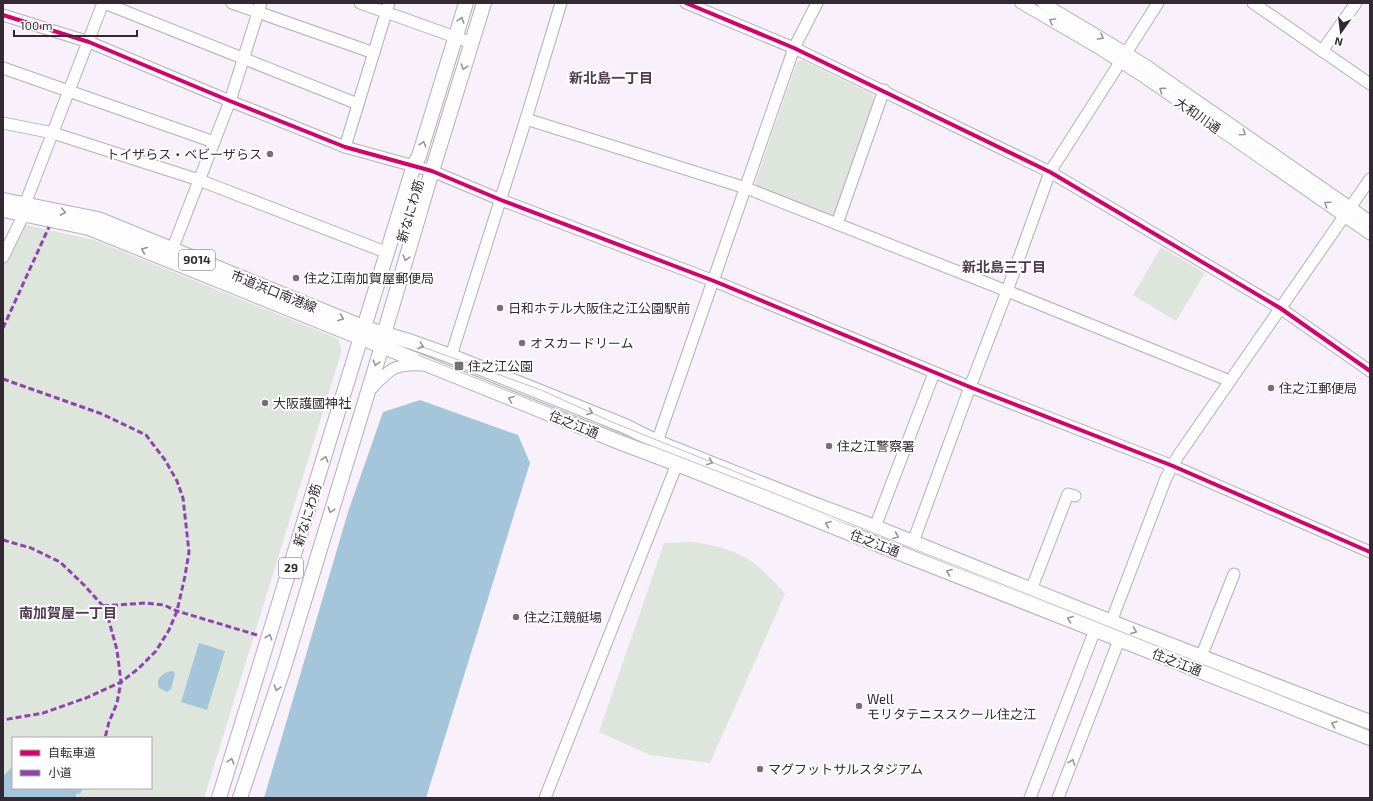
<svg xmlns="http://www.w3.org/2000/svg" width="1373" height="801" viewBox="0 0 1373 801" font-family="'Exo 2','Noto Sans JP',sans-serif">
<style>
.green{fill:#dee5dc;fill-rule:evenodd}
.water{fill:#a5c5da}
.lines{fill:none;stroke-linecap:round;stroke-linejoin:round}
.minor-casing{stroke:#b7afb8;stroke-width:13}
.major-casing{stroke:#b7afb8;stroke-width:16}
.minor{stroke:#fefdfe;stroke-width:11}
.major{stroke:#fefdfe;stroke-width:14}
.tram{stroke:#c3c0c4;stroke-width:1}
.quiet{stroke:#8e44ad;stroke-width:3;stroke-dasharray:6 3;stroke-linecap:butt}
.cycleway-casing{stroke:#fff;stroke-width:6}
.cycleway{stroke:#d6006c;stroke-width:4}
.oneway{stroke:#989398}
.poi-dot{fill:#786f79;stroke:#fff;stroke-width:1.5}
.labels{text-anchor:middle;stroke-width:4;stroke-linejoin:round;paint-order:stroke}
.shield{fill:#fff;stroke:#706970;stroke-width:1}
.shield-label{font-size:12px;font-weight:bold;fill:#332933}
.street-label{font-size:13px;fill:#332933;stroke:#fff}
.poi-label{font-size:13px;fill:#332933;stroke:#fff;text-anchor:start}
.neighbourhood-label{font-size:14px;font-weight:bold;fill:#4f3b50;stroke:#fff}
</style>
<rect width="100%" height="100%" fill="#f8f0fa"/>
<g class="green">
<path d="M802,60L872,94L874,101L834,215L830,217L757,188L755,183L797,62Z"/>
<path d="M22,224L94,240L334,337L337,338L342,350L204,798H3V265ZM13,738H151V788H13Z"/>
<path d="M1161,247L1205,273L1176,321L1133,295Z"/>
<path d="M691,542C738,548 755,559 785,594L710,763L650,755L599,732L664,543Z"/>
</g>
<g class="water">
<path d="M420,400L518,435L530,463L426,798H264L348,512L383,412Z"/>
<path d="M199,643L225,651L207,710L181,702Z"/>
<path d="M171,671H173L175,674L171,689L167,692L159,688C155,678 162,674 171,671Z"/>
<path d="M13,766V788H83L80,794L77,793L75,798H3V776Z"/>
</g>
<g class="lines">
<defs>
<g id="minor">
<path d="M104,3L358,104"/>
<path d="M232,3L374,53"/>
<path d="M360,3L472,43"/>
<path d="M686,3L794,48L1050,172L1280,308L1370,371"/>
<path d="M1021,3L1100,49L1141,75L1370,234"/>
<path d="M1043,3L1110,43L1147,66L1370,221"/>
<path d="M1253,3L1370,84"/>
<path d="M3,15L89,42L230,101L345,147L432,171L501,200L714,281L970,387L1173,466L1370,552"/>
<path d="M1322,51L1356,3"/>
<path d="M3,68L214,142"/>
<path d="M526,119L746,188L1007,291L1230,381"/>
<path d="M3,123L53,133L199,180L388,253"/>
<path d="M345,147L389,3"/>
<path d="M25,204L103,3"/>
<path d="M837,224L884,90"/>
<path d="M170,255L230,101L261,3"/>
<path d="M3,257L24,214"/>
<path d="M451,356L526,119L561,3"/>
<path d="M369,391C388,371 393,363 422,365"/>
<path d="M657,442L794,48L817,3"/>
<path d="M875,527L934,373"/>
<path d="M913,542L970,387L1007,291L1050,172L1158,3"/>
<path d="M1031,590L1068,494L1075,496"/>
<path d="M1201,657L1234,574"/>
<path d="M545,798L677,464"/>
<path d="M1030,798L1095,630L1111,622L1166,478L1178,456L1370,179"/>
<path d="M1058,798L1119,640L1116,633"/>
</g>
<g id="major">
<path d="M3,200L98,219L365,328L412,342L451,356L625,426L657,442L808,502L875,527L1124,627L1370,722"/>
<path d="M3,210L89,228L619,442L677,464L869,541L1370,738"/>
<path d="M219,798L414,165L419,156L466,3"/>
<path d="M240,798L284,667L382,346L384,334L432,171L484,3"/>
</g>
</defs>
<use href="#minor" class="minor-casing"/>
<use href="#major" class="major-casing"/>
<use href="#minor" class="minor"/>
<use href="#major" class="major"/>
<g class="tram">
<path d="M420,346L541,390L612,422L756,480"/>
<path d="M418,355L573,417L603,427L771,492L1370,731"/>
</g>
<g class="quiet">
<path d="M3,328L49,227"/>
<path d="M3,379L102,414L146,435L165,460L177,481L183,498L189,552L185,576L177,611L169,630L156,651L138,669L121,682L86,698L43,713L3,720"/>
<path d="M3,540L31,548L60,562L84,585L103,606L109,621L117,650L121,682L117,703L109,722L105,738"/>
<path d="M103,606L145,603L164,605L177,611L257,635"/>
</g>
<defs>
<g id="cycleway">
<path d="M686,3L794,48L1050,172L1280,308L1370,371"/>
<path d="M3,15L89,42L230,101L345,147L432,171L501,200L714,281L970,387L1173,466L1370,552"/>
</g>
</defs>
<use href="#cycleway" class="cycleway-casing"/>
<use href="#cycleway" class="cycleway"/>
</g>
<defs><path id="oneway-chevron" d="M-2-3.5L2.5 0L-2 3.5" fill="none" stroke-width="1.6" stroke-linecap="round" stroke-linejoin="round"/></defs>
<g class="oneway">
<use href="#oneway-chevron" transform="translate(461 20) rotate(-73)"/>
<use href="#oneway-chevron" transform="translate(1052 21) rotate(-150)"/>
<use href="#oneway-chevron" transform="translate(1101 37) rotate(30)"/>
<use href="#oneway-chevron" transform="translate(464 67) rotate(107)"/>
<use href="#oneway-chevron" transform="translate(1162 90) rotate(-145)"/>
<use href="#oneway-chevron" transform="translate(1243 133) rotate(35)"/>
<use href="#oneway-chevron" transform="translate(423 144) rotate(-73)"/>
<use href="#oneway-chevron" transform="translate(1327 204) rotate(-145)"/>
<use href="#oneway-chevron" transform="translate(63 212) rotate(11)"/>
<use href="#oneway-chevron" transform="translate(144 250) rotate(-158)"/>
<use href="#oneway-chevron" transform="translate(406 258) rotate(106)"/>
<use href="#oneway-chevron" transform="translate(341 318) rotate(22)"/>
<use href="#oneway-chevron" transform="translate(421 346) rotate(20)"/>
<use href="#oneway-chevron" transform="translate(376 363) rotate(107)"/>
<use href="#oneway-chevron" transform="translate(511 399) rotate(-158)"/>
<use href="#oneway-chevron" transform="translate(590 412) rotate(22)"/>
<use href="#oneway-chevron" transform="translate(325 459) rotate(-73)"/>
<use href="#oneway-chevron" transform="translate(710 462) rotate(22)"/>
<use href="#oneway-chevron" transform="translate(331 510) rotate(107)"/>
<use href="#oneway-chevron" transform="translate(828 524) rotate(-158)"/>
<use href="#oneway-chevron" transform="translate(896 536) rotate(22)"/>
<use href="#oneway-chevron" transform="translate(949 572) rotate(-159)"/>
<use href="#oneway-chevron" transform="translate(1070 619) rotate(-158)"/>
<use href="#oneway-chevron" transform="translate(1134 631) rotate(21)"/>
<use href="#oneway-chevron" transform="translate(269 637) rotate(-73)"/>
<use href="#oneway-chevron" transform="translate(277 688) rotate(108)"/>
<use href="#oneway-chevron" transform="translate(1334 724) rotate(-159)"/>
<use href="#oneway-chevron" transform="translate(231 761) rotate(-73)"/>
<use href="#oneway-chevron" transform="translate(1072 762) rotate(-69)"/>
</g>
<g class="poi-dot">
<circle cx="270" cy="154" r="4"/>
<circle cx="296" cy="278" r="4"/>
<circle cx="500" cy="308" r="4"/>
<circle cx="522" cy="343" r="4"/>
<rect x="454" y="361" width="10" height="10" rx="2"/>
<circle cx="1271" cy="388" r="4"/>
<circle cx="265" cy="403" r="4"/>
<circle cx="829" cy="446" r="4"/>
<circle cx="516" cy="617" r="4"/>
<circle cx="859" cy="706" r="4"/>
<circle cx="760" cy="769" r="4"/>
</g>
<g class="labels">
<g class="shield">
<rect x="179" y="250" width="36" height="20" rx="3"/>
<rect x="279" y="558" width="24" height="20" rx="3"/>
</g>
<g class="shield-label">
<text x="197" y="264">9014</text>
<text x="291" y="572">29</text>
</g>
<g class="street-label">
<text transform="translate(1198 115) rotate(35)" y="5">大和川通</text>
<text transform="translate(410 211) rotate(-74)" y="5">新なにわ筋</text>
<text transform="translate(274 291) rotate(22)" y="5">市道浜口南港線</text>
<text transform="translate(574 424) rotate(22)" y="5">住之江通</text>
<text transform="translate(307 515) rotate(-73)" y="5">新なにわ筋</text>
<text transform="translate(875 543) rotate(21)" y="5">住之江通</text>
<text transform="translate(1177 662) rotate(21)" y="5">住之江通</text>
</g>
<g class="poi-label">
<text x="262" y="159" text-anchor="end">トイザらス・ベビーザらス</text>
<text x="304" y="283">住之江南加賀屋郵便局</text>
<text x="508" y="313">日和ホテル大阪住之江公園駅前</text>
<text x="530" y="348">オスカードリーム</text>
<text x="468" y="371">住之江公園</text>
<text x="1279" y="393">住之江郵便局</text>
<text x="273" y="408">大阪護國神社</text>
<text x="837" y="451">住之江警察署</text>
<text x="524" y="622">住之江競艇場</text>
<text x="867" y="704">Well<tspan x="867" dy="15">モリタテニススクール住之江</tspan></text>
<text x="768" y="774">マグフットサルスタジアム</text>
</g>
<g class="neighbourhood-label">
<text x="611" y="83">新北島一丁目</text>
<text x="1004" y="272">新北島三丁目</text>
<text x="68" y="618">南加賀屋一丁目</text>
</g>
</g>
<rect width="1373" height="801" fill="none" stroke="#332933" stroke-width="8"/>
<rect x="12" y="737" width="140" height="52" fill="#ffffff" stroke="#ada9ad"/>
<rect x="20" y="750" width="20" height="6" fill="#d6006c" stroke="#ada9ad"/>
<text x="48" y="757" font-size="12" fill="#332933">自転車道</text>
<rect x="20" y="770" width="20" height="6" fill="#8e44ad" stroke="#ada9ad"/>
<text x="48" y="777" font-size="12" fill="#332933">小道</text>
<g transform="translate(1341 32) rotate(194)" stroke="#ffffff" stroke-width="3" paint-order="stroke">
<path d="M0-3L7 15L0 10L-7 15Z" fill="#332933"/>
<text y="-6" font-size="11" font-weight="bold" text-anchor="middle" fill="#332933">N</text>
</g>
<path d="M14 30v6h123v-6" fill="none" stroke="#332933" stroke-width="2"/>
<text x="20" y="30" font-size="12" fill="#332933" stroke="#ffffff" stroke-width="3" paint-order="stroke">100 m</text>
</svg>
